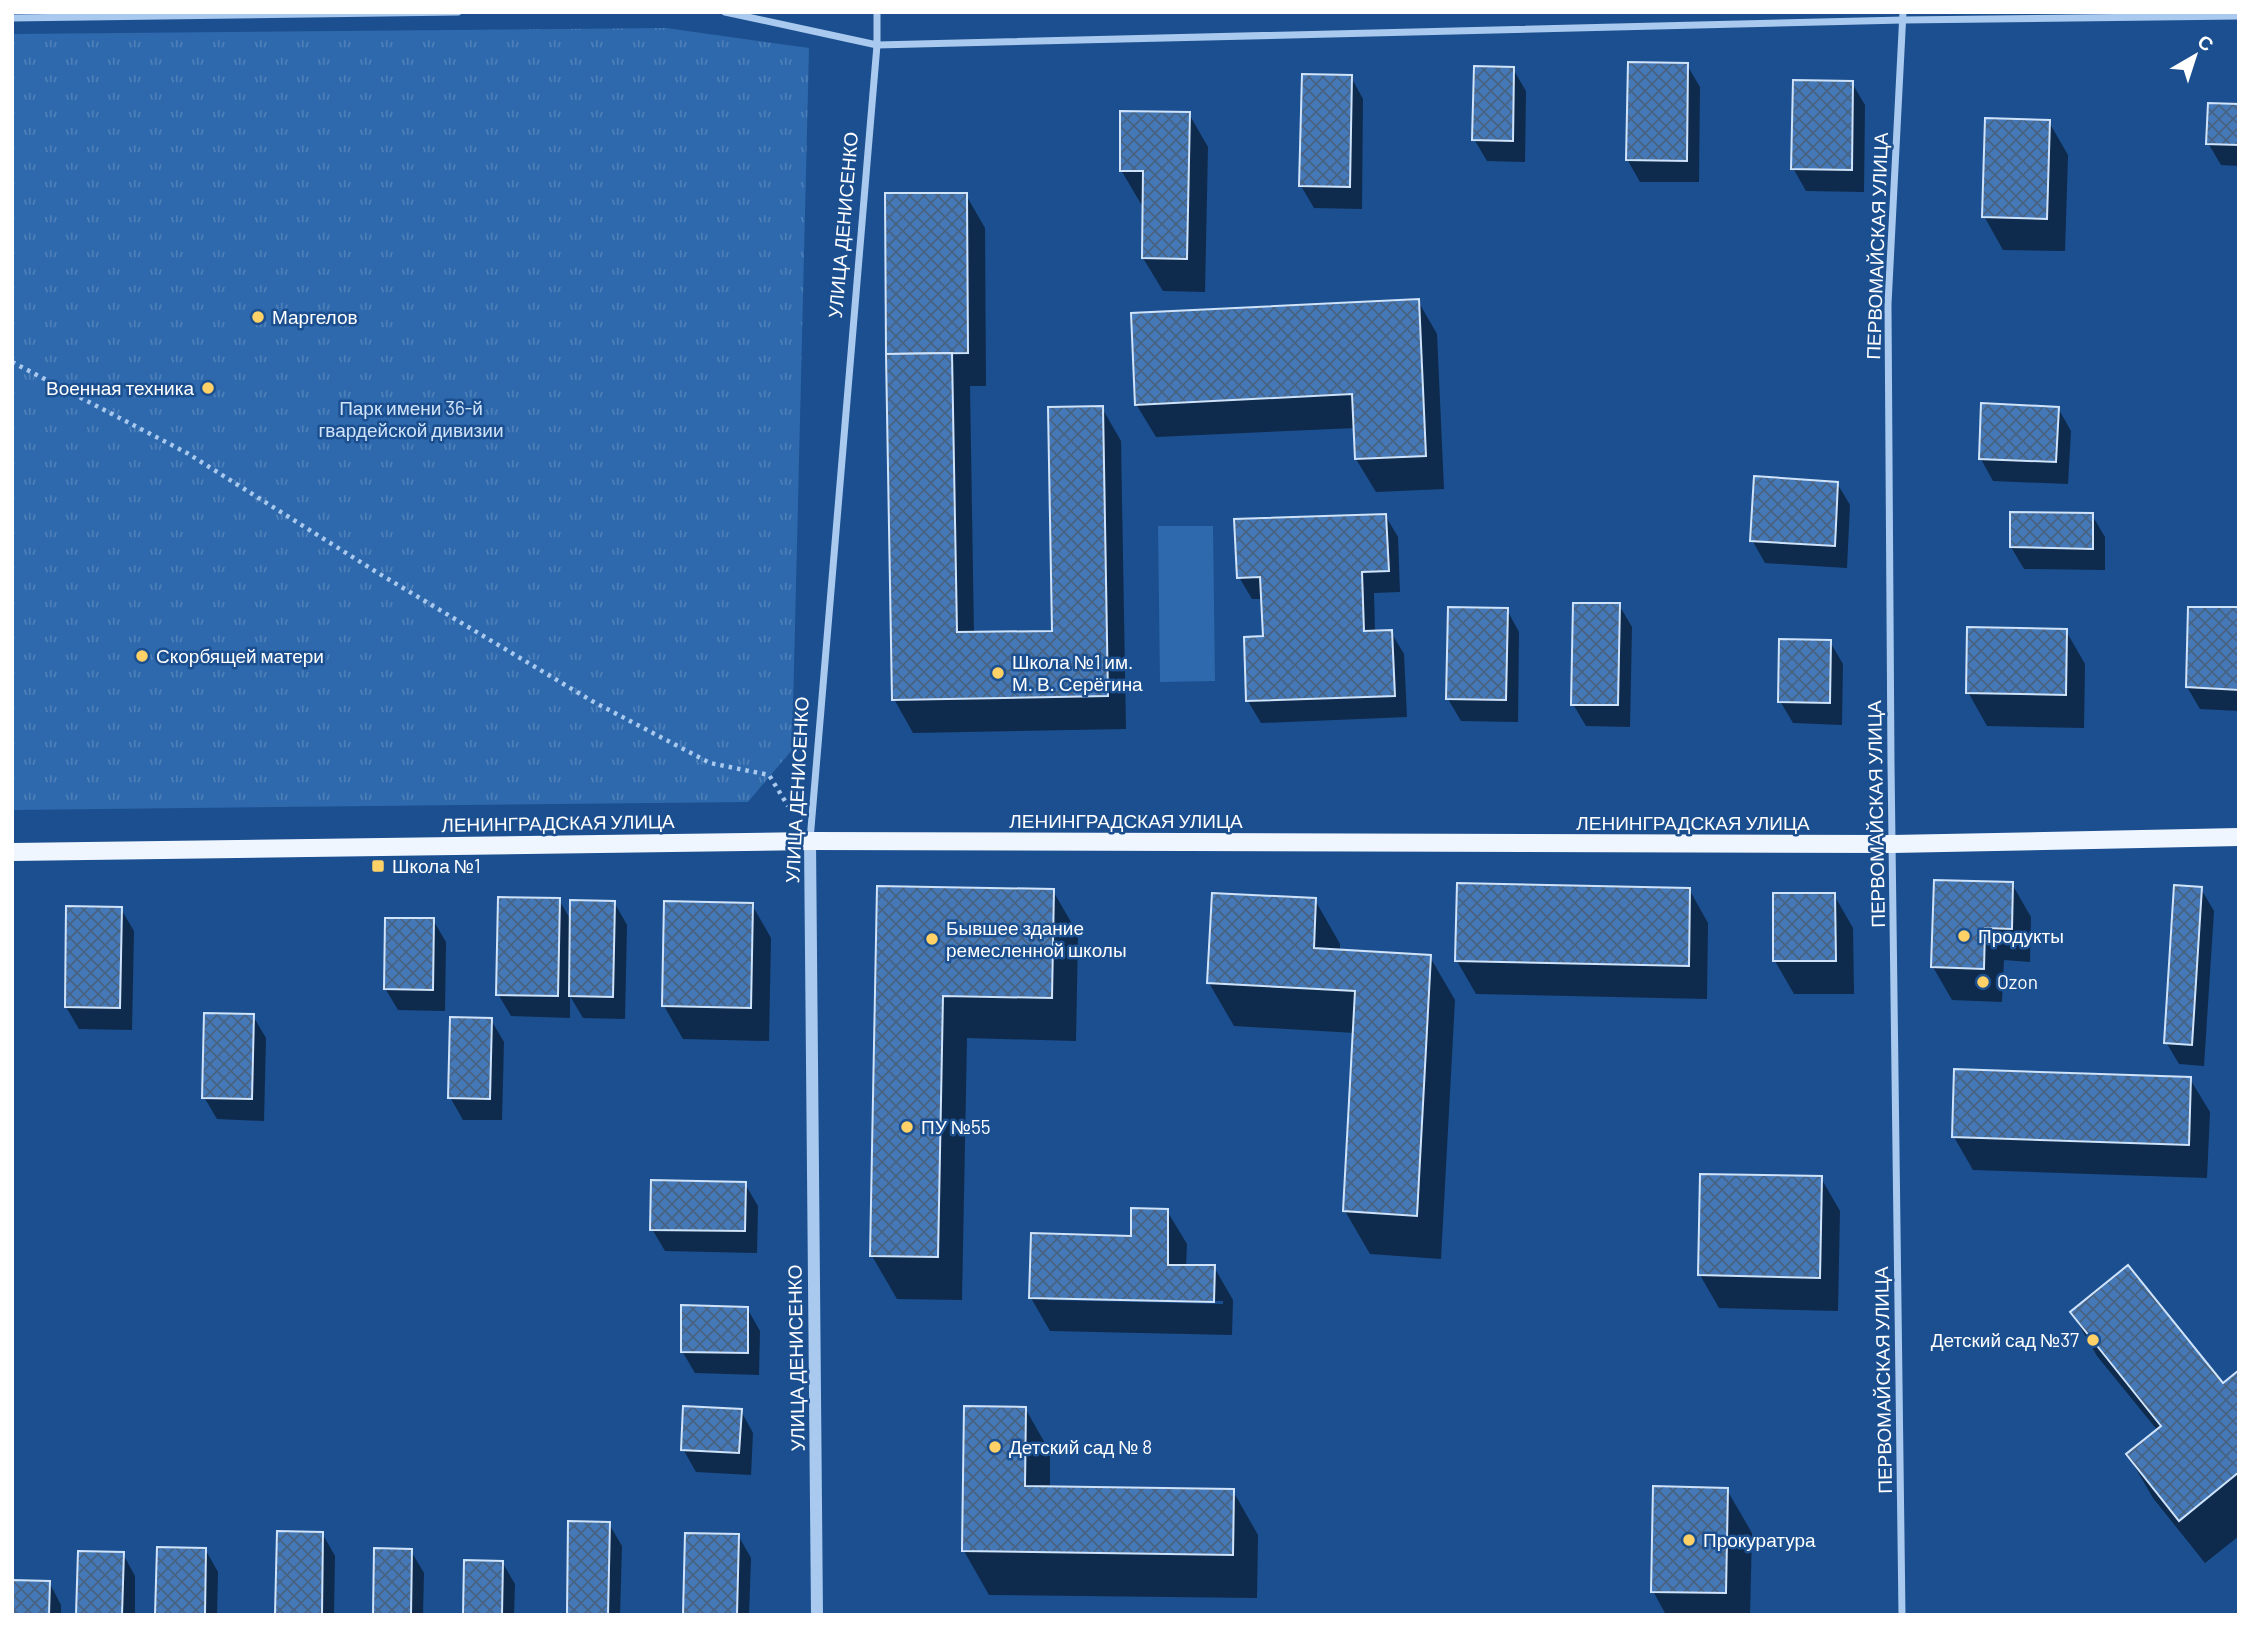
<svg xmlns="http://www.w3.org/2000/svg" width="2251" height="1627" viewBox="0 0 2251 1627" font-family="Barlow,sans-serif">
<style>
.park{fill:url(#park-tufts)}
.garden{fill:#2e69ad}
.shadow{fill:#0007;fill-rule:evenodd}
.building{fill:url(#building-cross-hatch);stroke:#cfe3fa;stroke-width:2}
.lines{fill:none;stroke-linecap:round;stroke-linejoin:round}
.path{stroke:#a9c9ee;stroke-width:4.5;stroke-dasharray:3.5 5;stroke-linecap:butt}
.minor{stroke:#a9c9ee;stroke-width:7}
.tertiary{stroke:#a9c9ee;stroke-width:12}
.primary{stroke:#f0f6ff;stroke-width:18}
.poi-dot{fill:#ffd166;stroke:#1b4f8f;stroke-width:2.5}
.labels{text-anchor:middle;stroke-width:5;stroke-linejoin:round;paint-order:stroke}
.street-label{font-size:19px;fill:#fff;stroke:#1b4f8f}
.poi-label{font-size:19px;fill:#fff;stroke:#1b4f8f;text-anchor:start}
.park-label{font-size:19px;fill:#cfe3fa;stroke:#1b4f8f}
</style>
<defs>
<pattern id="park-tufts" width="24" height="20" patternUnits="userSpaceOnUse" patternTransform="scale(1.75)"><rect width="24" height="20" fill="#2e69ad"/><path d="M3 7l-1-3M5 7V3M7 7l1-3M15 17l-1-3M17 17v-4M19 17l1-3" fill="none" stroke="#4d80b9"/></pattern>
<pattern id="building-cross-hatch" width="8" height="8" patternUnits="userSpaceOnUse" patternTransform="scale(1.75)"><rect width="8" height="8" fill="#4478b7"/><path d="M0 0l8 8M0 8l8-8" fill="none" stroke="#486282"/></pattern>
</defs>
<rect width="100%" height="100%" fill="#1b4f8f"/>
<path class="park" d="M666,28L809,48L792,750L748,802L12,810V34Z"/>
<path class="garden" d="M1158,526H1213L1215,681L1160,682Z"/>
<g class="shadow">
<path d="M1687,65L1700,87L1699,182H1640L1627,159Z"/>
<path d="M1513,69L1526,91L1525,162L1487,161L1474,139Z"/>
<path d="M1351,77L1363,99L1362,209L1314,208L1301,186Z"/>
<path d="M1852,83L1865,105L1864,192L1806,191L1793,168Z"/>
<path d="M2239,106V166L2221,165L2208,143Z"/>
<path d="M1189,114L1208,147L1205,292L1163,291L1143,258L1144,204H1141L1121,170Z"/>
<path d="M2049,122L2068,155L2065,251L2003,250L1984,216Z"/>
<path d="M966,195L985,228L986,386H970L974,634L1054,632L1102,408L1121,441L1126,729L913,733L894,699Z"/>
<path d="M1418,301L1437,334L1444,489L1376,492L1356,459L1355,428L1156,437L1136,404Z"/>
<path d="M2058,408L2071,431L2068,484L1993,481L1981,459Z"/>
<path d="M1837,483L1850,505L1847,568L1765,563L1752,540Z"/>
<path d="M1385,515L1398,537L1400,592L1374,593L1375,633L1391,632L1404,654L1407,717L1261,723L1248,701L1264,637L1263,599H1252L1239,577Z"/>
<path d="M2092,515L2105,537V570L2024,569L2011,547Z"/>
<path d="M1619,605L1632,627L1630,727L1586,726L1573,704Z"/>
<path d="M2239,609V711L2200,709L2187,687Z"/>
<path d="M1507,610L1519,632L1518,722L1461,721L1448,699Z"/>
<path d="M2066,631L2085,664L2084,728L1987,726L1968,692Z"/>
<path d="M1830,642L1843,664L1842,725L1793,723L1780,701Z"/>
<path d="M2012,884L2031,917L2030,962L2004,960L2002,1002L1952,1000L1933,967Z"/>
<path d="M879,887L1053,891L1078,934L1076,1041L967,1038L962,1300L897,1299L872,1256Z"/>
<path d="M1689,889L1708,923L1707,999L1476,994L1457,961Z"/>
<path d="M2201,889L2214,911L2204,1066L2179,1064L2166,1042Z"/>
<path d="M1834,895L1853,928L1854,994H1794L1775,961Z"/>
<path d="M559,900L572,922L614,902L627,925L625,1019L583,1018L570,996V1018L511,1016L498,994Z"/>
<path d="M1315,900L1340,944V952L1430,957L1455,1000L1441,1259L1370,1254L1345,1211L1355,1033L1234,1026L1209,983Z"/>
<path d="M752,905L771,938L769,1041L683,1039L664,1006Z"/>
<path d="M121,909L134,931L132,1030L79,1029L66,1007Z"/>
<path d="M433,920L446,942L445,1011L398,1010L385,988Z"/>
<path d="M253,1016L266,1038L264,1121L217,1119L204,1097Z"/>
<path d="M491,1020L504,1042L502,1120H463L450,1097Z"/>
<path d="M2190,1079L2210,1112L2207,1178L1973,1170L1954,1137Z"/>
<path d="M1821,1178L1840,1211L1838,1311L1719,1308L1700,1275Z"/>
<path d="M745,1184L758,1206L757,1253L665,1251L652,1229Z"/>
<path d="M1167,1211L1187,1244L1186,1267H1214L1233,1300L1232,1335L1050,1331L1031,1298L1132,1237ZM1048,1297L1223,1301V1304L1048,1300Z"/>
<path d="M747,1308L760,1331L759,1375L695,1373L682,1351Z"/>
<path d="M2072,1313L2222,1386L2239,1372V1536L2205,1563L2153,1498L2128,1455L2158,1431L2097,1356Z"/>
<path d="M966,1408H1025L1050,1452V1489L1233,1491L1258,1535L1257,1598L989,1595L964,1551Z"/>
<path d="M741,1411L753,1433L751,1475L696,1472L683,1449Z"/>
<path d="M1727,1490L1752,1533L1750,1615H1666L1653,1591Z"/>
<path d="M609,1524L622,1546L620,1615H568Z"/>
<path d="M322,1533L335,1556L334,1615H277Z"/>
<path d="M738,1535L751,1558L749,1615H685Z"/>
<path d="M205,1549L218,1572L217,1615H157Z"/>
<path d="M411,1551L424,1573L423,1615H374Z"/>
<path d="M123,1554L135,1576V1615H78Z"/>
<path d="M502,1562L515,1584L514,1615H465Z"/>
<path d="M49,1582L61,1605V1615H12Z"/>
</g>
<g class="building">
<path d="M1628,62L1688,63L1687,161L1626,160Z"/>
<path d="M1474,66L1514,67L1513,141L1472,140Z"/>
<path d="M1302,74L1352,75L1350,187L1299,186Z"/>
<path d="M1793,80L1853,81L1852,170L1791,169Z"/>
<path d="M2208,103L2239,104V145L2206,144Z"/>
<path d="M1120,111L1190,112L1187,259L1142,258L1143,171H1120Z"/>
<path d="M1985,118L2050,120L2047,219L1982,217Z"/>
<path d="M885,193H967L968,353L886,354Z"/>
<path d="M1419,299L1426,456L1355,459L1352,394L1135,405L1131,313Z"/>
<path d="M952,353L957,632L1052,631L1048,407L1103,406L1108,696L892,700L886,354Z"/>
<path d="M1981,403L2059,407L2056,462L1979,459Z"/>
<path d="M1754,476L1838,482L1835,546L1750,541Z"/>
<path d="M2010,512L2093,513V549L2010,547Z"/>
<path d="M1386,514L1389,571L1362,572L1364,631L1392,630L1395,696L1246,701L1244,637L1263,636L1260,577L1237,578L1234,519Z"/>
<path d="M1573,603H1620L1618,705H1571Z"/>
<path d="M1448,607L1508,608L1506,700L1446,699Z"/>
<path d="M2188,607H2239V690L2186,687Z"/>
<path d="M1967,627L2067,629L2066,695L1966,693Z"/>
<path d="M1779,639L1831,640L1830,703L1778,702Z"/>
<path d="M1934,880L2013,882L2012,929L1985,928L1984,969L1931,967Z"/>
<path d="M1457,883L1690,888L1689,966L1455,961Z"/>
<path d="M2174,885L2202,887L2192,1045L2164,1043Z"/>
<path d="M877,886L1054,889L1052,998L943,996L938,1257L870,1256Z"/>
<path d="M1212,893L1316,898L1314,948L1431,955L1417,1216L1343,1211L1355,991L1207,983Z"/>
<path d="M1773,893H1835L1836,961H1773Z"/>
<path d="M498,897L560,898L558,996L496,995Z"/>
<path d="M570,900L615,901L613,997L569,996Z"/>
<path d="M664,901L753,903L751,1008L662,1006Z"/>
<path d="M66,906L122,907L120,1008L65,1007Z"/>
<path d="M385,918H434L433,990L384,989Z"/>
<path d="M204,1013L254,1014L252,1099L202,1098Z"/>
<path d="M450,1017L492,1018L490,1099L448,1098Z"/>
<path d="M1954,1069L2191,1077L2189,1145L1952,1137Z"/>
<path d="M1700,1174L1822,1176L1820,1278L1698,1275Z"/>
<path d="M651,1180L746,1182L745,1231L650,1230Z"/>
<path d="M1131,1208L1168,1209V1265H1215L1214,1302L1029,1298L1031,1233L1131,1236Z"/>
<path d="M2128,1265L2223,1383L2239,1370V1472L2179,1521L2126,1454L2161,1426L2070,1312Z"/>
<path d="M681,1305L748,1307V1353L681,1352Z"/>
<path d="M683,1406L742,1409L739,1453L681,1450Z"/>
<path d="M964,1406L1026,1407L1025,1486L1234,1489L1233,1555L962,1551Z"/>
<path d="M1653,1486L1728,1488L1726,1593L1651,1592Z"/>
<path d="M568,1521L610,1522L608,1615H567Z"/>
<path d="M277,1531L323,1532L322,1615H275Z"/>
<path d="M685,1533L739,1534L737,1615H683Z"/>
<path d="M157,1547L206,1548L205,1615H155Z"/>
<path d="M374,1548L412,1549L411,1615H373Z"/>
<path d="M78,1551L124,1552L122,1615H76Z"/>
<path d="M464,1560L503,1561L502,1615H463Z"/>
<path d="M12,1580L50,1581L49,1615H12Z"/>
</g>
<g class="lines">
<path class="path" d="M12,362L187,453L378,573L592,701L710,763L769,775L788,806"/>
<g class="minor">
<path d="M725,12L877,45L1903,20L2239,16"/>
<path d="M12,18L458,12"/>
<path d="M810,840L877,45V12"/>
<path d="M1902,1615L1891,764L1888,304L1903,12"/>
</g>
<path class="tertiary" d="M810,841L817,1615"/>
<path class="primary" d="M12,852L810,841L1892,844L2239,837"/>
</g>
<g class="poi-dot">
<circle cx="258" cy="317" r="7"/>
<circle cx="208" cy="388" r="7"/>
<circle cx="142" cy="656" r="7"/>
<circle cx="998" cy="673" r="7"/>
<rect x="371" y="859" width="14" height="14" rx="3.5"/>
<circle cx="1964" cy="936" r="7"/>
<circle cx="932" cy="939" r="7"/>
<circle cx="1983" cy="982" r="7"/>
<circle cx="907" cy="1127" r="7"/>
<circle cx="2093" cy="1340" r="7"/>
<circle cx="995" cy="1447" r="7"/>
<circle cx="1689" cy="1540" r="7"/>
</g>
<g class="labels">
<g class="street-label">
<text transform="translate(843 225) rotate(-85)" y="7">УЛИЦА ДЕНИСЕНКО</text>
<text transform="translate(1877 246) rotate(-88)" y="7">ПЕРВОМАЙСКАЯ УЛИЦА</text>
<text transform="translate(797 790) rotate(-87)" y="7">УЛИЦА ДЕНИСЕНКО</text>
<text transform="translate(1876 814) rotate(-91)" y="7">ПЕРВОМАЙСКАЯ УЛИЦА</text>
<text x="1126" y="828">ЛЕНИНГРАДСКАЯ УЛИЦА</text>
<text transform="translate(558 823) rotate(-1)" y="7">ЛЕНИНГРАДСКАЯ УЛИЦА</text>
<text x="1693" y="830">ЛЕНИНГРАДСКАЯ УЛИЦА</text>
<text transform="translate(796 1358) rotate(-91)" y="7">УЛИЦА ДЕНИСЕНКО</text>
<text transform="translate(1883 1380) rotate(-91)" y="7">ПЕРВОМАЙСКАЯ УЛИЦА</text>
</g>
<g class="poi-label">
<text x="272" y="324">Маргелов</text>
<text x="194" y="395" text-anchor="end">Военная техника</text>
<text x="156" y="663">Скорбящей матери</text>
<text x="1012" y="669">Школа №1 им.<tspan x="1012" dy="22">М. В. Серёгина</tspan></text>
<text x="392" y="873">Школа №1</text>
<text x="946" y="935">Бывшее здание<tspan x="946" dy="22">ремесленной школы</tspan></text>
<text x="1978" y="943">Продукты</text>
<text x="1997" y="989">Ozon</text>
<text x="921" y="1134">ПУ №55</text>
<text x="2079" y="1347" text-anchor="end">Детский сад №37</text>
<text x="1009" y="1454">Детский сад № 8</text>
<text x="1703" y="1547">Прокуратура</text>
</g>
<g class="park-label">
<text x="411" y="415">Парк имени 36-й<tspan x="411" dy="22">гвардейской дивизии</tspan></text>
</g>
</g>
<rect width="2251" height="1627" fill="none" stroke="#ffffff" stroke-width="28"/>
<g transform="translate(2195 56) rotate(39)" stroke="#1b4f8f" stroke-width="5" paint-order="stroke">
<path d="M0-5L12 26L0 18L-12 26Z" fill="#ffffff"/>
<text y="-10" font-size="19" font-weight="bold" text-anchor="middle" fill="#ffffff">С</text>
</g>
</svg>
